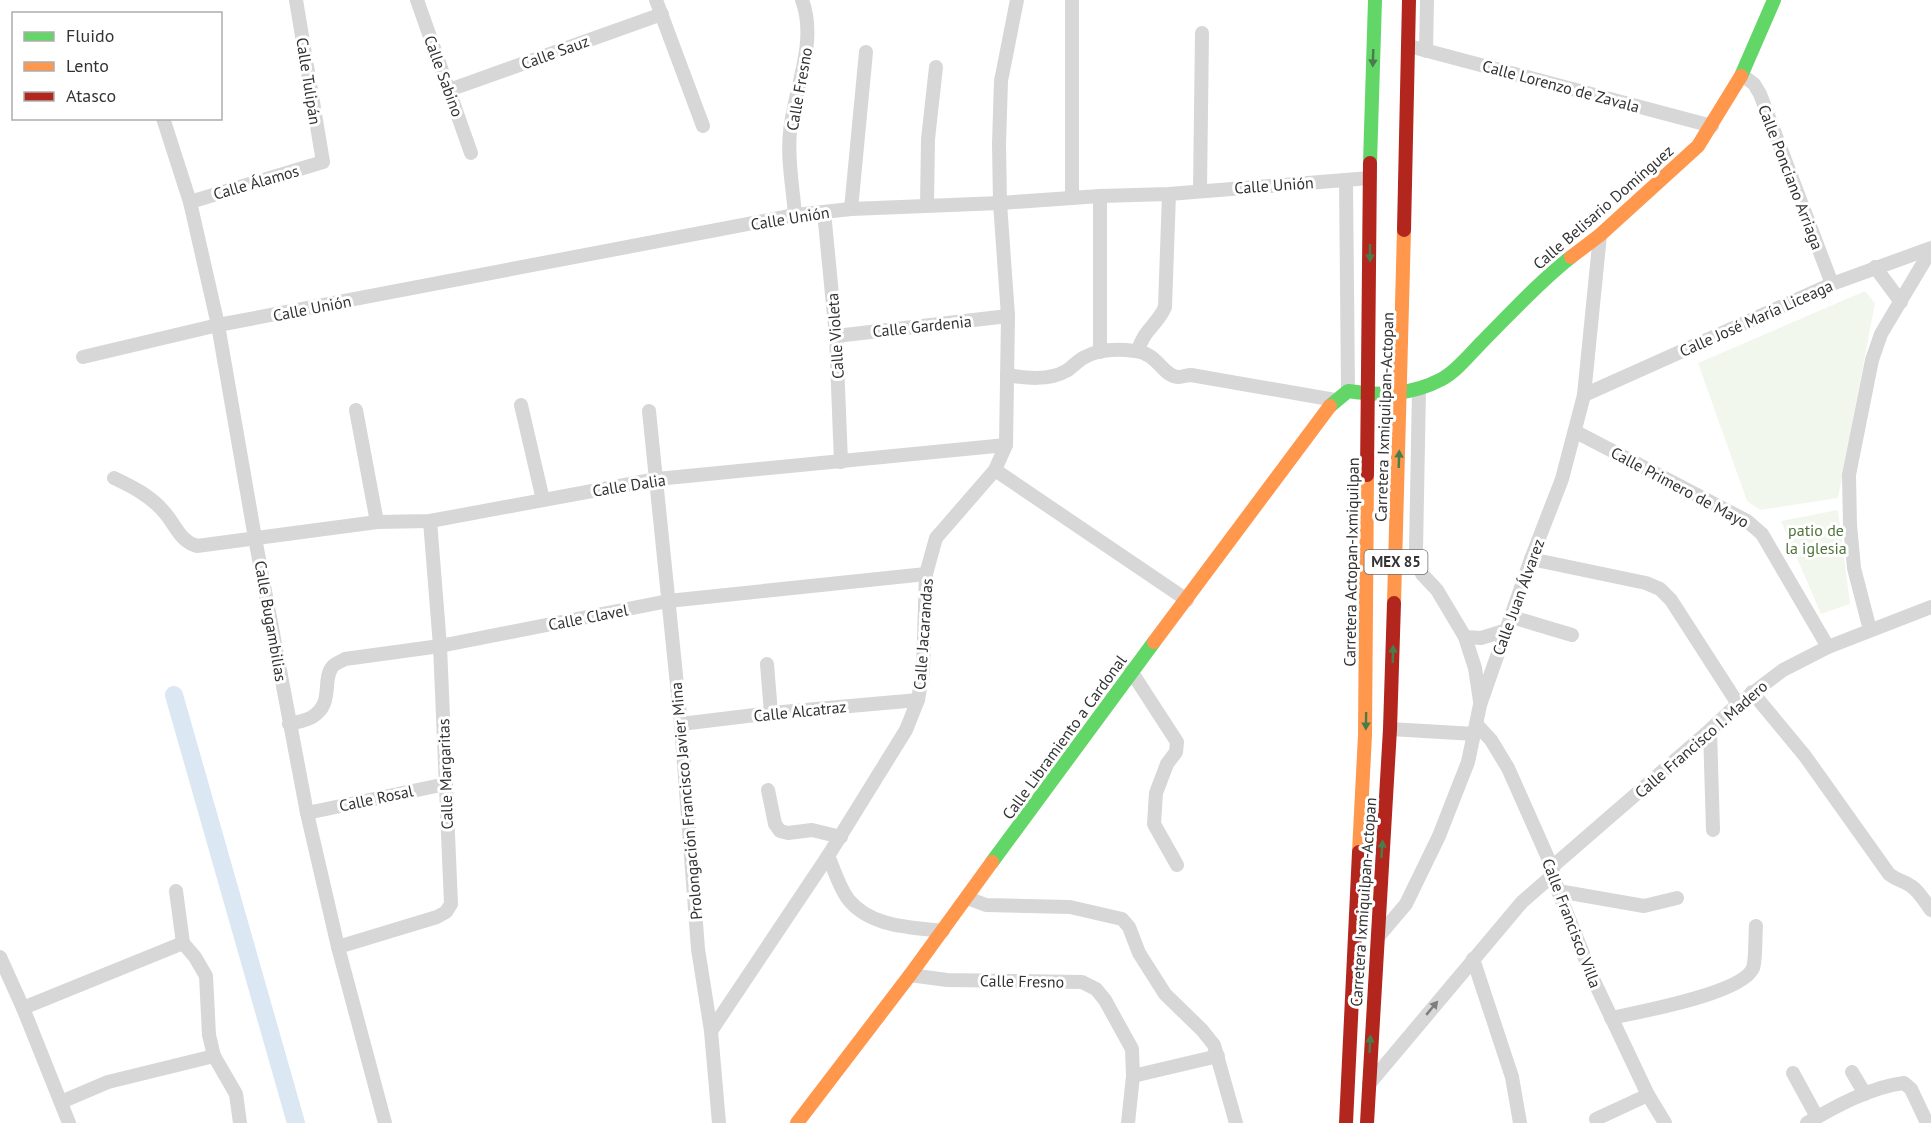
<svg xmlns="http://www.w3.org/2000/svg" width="1931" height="1123" viewBox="0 0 1931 1123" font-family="'PT Sans',sans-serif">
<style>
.green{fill:#f2f7ee}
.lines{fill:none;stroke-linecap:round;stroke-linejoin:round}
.canal{stroke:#dbe8f4;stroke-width:18}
.street{stroke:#d7d7d7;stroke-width:14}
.fast{stroke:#63d668;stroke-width:14}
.slow{stroke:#ff974d;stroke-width:14}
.jam{stroke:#b3261e;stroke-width:14}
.oneway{fill:#497c4b}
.oneway2{fill:#7d7d7d}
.labels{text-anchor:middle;stroke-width:6;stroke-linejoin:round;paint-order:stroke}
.shield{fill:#fff;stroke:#707070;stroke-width:1.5}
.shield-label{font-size:15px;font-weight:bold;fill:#333}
.street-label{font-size:16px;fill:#333;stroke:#fff}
.park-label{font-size:16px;fill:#4f733b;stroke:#fff}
</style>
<rect width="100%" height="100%" fill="#fff"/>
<g class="green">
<path d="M1865,291L1875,303L1838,498L1760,510L1747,501L1698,363Z"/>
<path d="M1838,510L1850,604L1821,614L1781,521Z"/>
</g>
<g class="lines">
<path class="canal" d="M174,695L296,1123"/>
<g class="street">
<path d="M417,0L471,153"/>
<path d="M656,0L703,126"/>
<path d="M1409,46L1712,126"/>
<path d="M1426,51L1427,0"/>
<path d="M1742,75L1754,84L1760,94L1832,284"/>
<path d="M449,90L662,14"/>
<path d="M163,118L190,202L218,325L255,538L307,813L338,947L385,1123"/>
<path d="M1346,181L1348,391"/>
<path d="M1200,190L1202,33"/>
<path d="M1072,198V0"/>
<path d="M190,202L323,162L296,0"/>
<path d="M927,205L928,139L936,67"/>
<path d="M851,209L866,52"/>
<path d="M824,212L836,336L841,462"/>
<path d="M795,215C793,188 787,159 790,132C794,89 818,42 802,0"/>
<path d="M1875,267L1901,302"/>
<path d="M836,336L1008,316"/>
<path d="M1138,351C1142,332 1158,324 1165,307L1169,194"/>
<path d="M1100,352V196"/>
<path d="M83,357L218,325L795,215L851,209L1000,203L1100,196L1169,194L1370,178"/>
<path d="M1007,375C1025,378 1049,381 1066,371C1073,367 1078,360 1085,357C1099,349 1120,349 1135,351C1158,353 1162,376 1178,377C1182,377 1187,375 1191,375L1335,400"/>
<path d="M1419,389L1416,551L1422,574L1437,590L1465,637L1475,668L1480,701"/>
<path d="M1584,395L1832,284L1931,248"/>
<path d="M521,405L543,500"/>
<path d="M356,410L377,522"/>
<path d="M649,411L681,724L698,949L711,1031L719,1123"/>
<path d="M1576,432L1747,521L1762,534L1828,647"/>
<path d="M995,470L1187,600"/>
<path d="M114,478C133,487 151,496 165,513C176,526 180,541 197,546L377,522L430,521L657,479L1006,445"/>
<path d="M1531,559L1646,583L1660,589L1671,600L1738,704"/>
<path d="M1512,617L1572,635"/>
<path d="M1870,630L1854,568L1850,525L1849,475L1872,360L1881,334L1931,250"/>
<path d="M1465,637L1481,638L1507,630"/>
<path d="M767,664L771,713"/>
<path d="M1131,671L1177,742L1176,752L1167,764L1156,793L1154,824L1177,865"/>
<path d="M1752,692L1805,756L1889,874C1899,882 1903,880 1911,886C1919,891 1925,902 1931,910"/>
<path d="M289,724C296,722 306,721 312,717C335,703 321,679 333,666C336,663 342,661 345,659L440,646L668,601L926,574"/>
<path d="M681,724L771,713L918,700"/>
<path d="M1477,725L1491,740L1508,768L1552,867L1558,891L1594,981L1648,1095L1665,1123"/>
<path d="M1390,729L1475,734"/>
<path d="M1710,730L1713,830"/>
<path d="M768,790L775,824L780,831L788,833L812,830L841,837"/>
<path d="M307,813L446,784"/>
<path d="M828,856C834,869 839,887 848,899C870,927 910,927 943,931"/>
<path d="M1552,867L1710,730L1738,704L1783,670L1828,647L1931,607"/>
<path d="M176,891L183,943L195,957L206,976L209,1035L214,1056L236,1094L240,1123"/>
<path d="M1558,891L1644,906L1677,898"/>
<path d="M967,898L986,905L1070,907L1122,919L1129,927L1139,953L1165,994L1202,1030L1214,1045L1236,1123"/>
<path d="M1378,937L1406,904L1439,836L1468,762L1480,705L1531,559L1562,479L1584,395L1600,235"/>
<path d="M338,947L437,917L446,912L451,904L440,646L430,521"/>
<path d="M0,957L23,1008L69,1123"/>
<path d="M1473,959L1512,1077L1520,1123"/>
<path d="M910,975L947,980L1082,982L1096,989L1105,1000L1132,1049L1133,1076L1128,1123"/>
<path d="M23,1008L183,943"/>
<path d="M1611,1018C1638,1012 1742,994 1753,968C1756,959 1755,937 1756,926"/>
<path d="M711,1031L828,856L906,730L918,700L923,670L926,574L936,538L995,470L1006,445L1008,316L1000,203L999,144L1001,81L1017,0"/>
<path d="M1852,1072L1865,1094"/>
<path d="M1793,1073L1817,1117"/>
<path d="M1133,1076L1218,1056"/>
<path d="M1369,1084L1522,902L1553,875"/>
<path d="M61,1102L108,1082L214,1056"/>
<path d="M1596,1119L1648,1095"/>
<path d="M1807,1123C1836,1106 1871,1087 1904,1083L1911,1089L1927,1123"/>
</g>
<g class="fast">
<path d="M1741,76L1774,0"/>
<path d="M1370,163L1375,0"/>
<path d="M1330,406L1348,391C1381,396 1412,395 1442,379C1457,371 1470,354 1482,342C1511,313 1539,282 1571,257"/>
<path d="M992,862L1154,642"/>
</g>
<g class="slow">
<path d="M1571,257L1600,235L1698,146L1741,76"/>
<path d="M1394,603L1404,230"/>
<path d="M1154,642L1330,406"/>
<path d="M1359,852L1365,735L1367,475"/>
<path d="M797,1123L910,975L992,862"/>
</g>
<g class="jam">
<path d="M1404,230L1409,0"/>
<path d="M1367,475L1370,163"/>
<path d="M1346,1123L1359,852"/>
<path d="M1367,1123L1390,729L1394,603"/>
</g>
</g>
<defs><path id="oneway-solid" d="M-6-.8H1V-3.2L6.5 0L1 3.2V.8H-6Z" transform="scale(1.5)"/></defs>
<g class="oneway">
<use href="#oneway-solid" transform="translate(1373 58) rotate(92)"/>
<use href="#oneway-solid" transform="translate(1370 253) rotate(90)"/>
<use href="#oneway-solid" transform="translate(1399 459) rotate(-88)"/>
<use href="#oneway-solid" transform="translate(1393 654) rotate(-88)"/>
<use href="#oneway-solid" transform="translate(1366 721) rotate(91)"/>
<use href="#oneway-solid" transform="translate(1382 849) rotate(-86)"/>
<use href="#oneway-solid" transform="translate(1370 1044) rotate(-87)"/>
</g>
<use class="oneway2" href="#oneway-solid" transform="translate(1432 1008) rotate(-50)"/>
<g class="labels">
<rect class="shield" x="1364.5" y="550" width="63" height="24" rx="4.5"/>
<g class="shield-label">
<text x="1396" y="567">MEX 85</text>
</g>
<g class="street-label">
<text transform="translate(555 52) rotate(-20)" y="6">Calle Sauz</text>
<text transform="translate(444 76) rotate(70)" y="6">Calle Sabino</text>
<text transform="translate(309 81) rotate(81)" y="6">Calle Tulipán</text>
<text transform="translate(1561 86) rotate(15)" y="6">Calle Lorenzo de Zavala</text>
<text transform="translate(799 89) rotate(-80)" y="6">Calle Fresno</text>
<text transform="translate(1791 177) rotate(69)" y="6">Calle Ponciano Arriaga</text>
<text transform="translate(256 182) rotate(-16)" y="6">Calle Álamos</text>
<text transform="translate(1274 185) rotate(-4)" y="6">Calle Unión</text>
<text transform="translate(1603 207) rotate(-41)" y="6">Calle Belisario Domínguez</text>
<text transform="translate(790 218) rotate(-9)" y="6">Calle Unión</text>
<text transform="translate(312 308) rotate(-11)" y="6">Calle Unión</text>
<text transform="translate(1756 318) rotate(-24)" y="6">Calle José María Liceaga</text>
<text transform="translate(922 326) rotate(-6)" y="6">Calle Gardenia</text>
<text transform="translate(835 336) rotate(-94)" y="6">Calle Violeta</text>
<text transform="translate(1384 417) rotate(-88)" y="6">Carretera Ixmiquilpan-Actopan</text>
<text transform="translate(629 485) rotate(-9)" y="6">Calle Dalia</text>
<text transform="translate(1680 487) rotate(28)" y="6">Calle Primero de Mayo</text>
<text transform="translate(1351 562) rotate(-89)" y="6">Carretera Actopan-Ixmiquilpan</text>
<text transform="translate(1518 597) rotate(-70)" y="6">Calle Juan Álvarez</text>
<text transform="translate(588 617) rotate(-11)" y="6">Calle Clavel</text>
<text transform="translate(271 621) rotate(80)" y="6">Calle Bugambilias</text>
<text transform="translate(923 634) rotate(-86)" y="6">Calle Jacarandas</text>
<text transform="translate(800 711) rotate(-6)" y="6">Calle Alcatraz</text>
<text transform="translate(1064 737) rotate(-54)" y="6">Calle Libramiento a Cardonal</text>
<text transform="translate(1701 739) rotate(-41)" y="6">Calle Francisco I. Madero</text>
<text transform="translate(445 774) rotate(-92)" y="6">Calle Margaritas</text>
<text transform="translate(376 798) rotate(-12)" y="6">Calle Rosal</text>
<text transform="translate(686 801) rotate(-95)" y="6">Prolongación Francisco Javier Mina</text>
<text transform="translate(1363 902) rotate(-86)" y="6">Carretera Ixmiquilpan-Actopan</text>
<text transform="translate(1572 923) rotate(69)" y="6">Calle Francisco Villa</text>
<text transform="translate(1022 981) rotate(1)" y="6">Calle Fresno</text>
</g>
<g class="park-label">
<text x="1816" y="536">patio de<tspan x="1816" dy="18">la iglesia</tspan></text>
</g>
</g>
<rect x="12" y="12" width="210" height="108" fill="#ffffff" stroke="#adadad" stroke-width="1.5"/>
<rect x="24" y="32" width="30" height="9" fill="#63d668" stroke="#adadad" stroke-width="1.5"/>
<text x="66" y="42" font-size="18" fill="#333333">Fluido</text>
<rect x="24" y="62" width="30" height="9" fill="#ff974d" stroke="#adadad" stroke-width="1.5"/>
<text x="66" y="72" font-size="18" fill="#333333">Lento</text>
<rect x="24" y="92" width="30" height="9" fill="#b3261e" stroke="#adadad" stroke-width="1.5"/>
<text x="66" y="102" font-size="18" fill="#333333">Atasco</text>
</svg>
